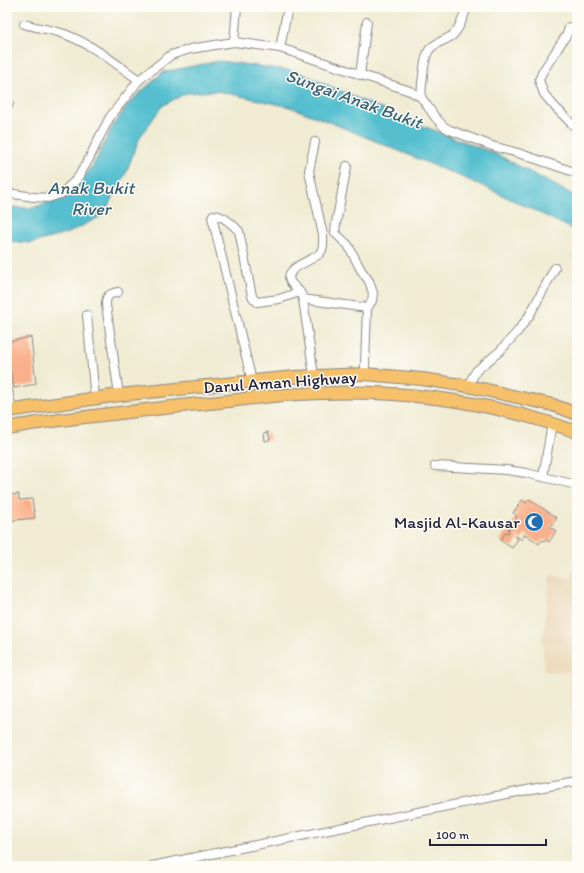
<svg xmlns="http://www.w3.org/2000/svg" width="584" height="873" viewBox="0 0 584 873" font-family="Itim,sans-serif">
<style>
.built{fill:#ebd8ba}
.water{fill:#54bfcf;stroke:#3b7085}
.building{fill:#fab08a}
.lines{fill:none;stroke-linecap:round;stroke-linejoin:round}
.minor-casing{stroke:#898686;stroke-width:10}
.highway-casing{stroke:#898686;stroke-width:14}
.minor{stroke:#fff;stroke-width:8}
.highway{stroke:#f6c16b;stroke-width:12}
.labels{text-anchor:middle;stroke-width:3;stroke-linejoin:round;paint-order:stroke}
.street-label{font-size:17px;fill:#22223b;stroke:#fdfcf7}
.poi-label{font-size:17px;fill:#22223b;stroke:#fdfcf7;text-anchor:end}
.water-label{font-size:18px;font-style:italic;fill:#366176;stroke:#fdfcf7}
</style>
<rect width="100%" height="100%" fill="#fdfcf7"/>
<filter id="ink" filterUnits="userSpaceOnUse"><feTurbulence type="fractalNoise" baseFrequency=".025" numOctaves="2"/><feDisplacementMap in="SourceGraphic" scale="8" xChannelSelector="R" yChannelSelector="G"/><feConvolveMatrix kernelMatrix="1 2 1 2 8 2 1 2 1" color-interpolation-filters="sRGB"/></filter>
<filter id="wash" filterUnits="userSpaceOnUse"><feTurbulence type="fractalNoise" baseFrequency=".012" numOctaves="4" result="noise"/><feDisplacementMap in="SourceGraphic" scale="16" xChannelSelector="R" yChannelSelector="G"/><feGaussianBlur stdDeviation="0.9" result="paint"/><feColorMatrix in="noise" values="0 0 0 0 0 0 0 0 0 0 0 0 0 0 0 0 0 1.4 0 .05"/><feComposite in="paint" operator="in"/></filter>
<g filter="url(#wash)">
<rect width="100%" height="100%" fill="#f0ebd2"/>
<path class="built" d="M576,546H577V709H572L571,672H544L543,637L550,576L572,578Z"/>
<path class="water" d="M219,61L296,71L400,117L498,155L577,197V231L483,186L332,123L290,107L218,91L186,93L162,106L140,137L125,175L103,215L68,233L32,243L7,241V207L33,208L72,193L95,162L112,127L130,102L163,72Z"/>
<g id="blocks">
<g class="building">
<path d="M31,337L36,384L14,388L7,357V342Z"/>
<path d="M268,432L270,440L265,441L264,433Z"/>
<path d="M19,494V500L32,499L35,518L7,521V495Z"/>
<path d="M529,499L557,518L550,527L556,531L549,542L545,539L544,541L542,540L539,544L525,534L522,540L516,536L515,537L518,539L512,548L500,540L506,532L508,533L509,531L508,530L517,516L513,513L522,500L526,503Z"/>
</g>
</g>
</g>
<g filter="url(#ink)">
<use href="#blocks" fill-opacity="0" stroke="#898686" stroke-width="1"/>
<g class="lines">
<defs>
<g id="minor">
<path d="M24,24C38,28 54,30 67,35C94,46 115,63 139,80"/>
<path d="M569,27L567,34L543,71L539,80L544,94L555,107L577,129"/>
<path d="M234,42L237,7"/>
<path d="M280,48L288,7"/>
<path d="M360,75L367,22"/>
<path d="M421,97C422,86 423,59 429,50C435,42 445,41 453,35C460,28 464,16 467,7"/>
<path d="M7,108L9,103"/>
<path d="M347,166L336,223L335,233L348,245L361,270L369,281L373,293L372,301L367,308L365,364V374"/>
<path d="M7,193L34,197L48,198L61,194L77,179L89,159L99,138L110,117L139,80L171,55L190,49L234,42L280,48L410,91L421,97L435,117L443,126L450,130L492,146L518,153L577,173"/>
<path d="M118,292C109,294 106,295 106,305L119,395"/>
<path d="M303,299L367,308"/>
<path d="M87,315L95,399"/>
<path d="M314,376L303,299C302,296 301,293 299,291C296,288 292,285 290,281C284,267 313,261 320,253C324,249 323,241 323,235L310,176L309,171L315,142"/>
<path d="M252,381L212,217L213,215C223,215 232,224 239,231L252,296L254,299L257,302L279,299L300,292"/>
<path d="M7,386L12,410"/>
<path d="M468,386L476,371L500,351L518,331L529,316L555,268"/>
<path d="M435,466L507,470L526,473L577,485"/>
<path d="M543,477L552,423"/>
<path d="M152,866L532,789L577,781"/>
</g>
<g id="highway">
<path d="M7,411L119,395L294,377L365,374L422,379L468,386L553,405L577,414"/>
<path d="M7,428C33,423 59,420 85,417C120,413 155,409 190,405C226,402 262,396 298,394C393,388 488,400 577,432"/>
</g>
</defs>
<use href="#minor" class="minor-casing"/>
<use href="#highway" class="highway-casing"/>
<use href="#minor" class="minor"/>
<use href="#highway" class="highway"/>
</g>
</g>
<defs>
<symbol id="mosque-disc" viewBox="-11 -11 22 22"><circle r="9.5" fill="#1f6fb2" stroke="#fdfcf7"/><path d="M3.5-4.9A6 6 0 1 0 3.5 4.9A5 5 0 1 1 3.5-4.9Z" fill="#fff"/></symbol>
</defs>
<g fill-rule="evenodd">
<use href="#mosque-disc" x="523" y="511" width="22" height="22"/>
</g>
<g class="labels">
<g class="street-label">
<text transform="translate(280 382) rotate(-4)" y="6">Darul Aman Highway</text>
</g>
<g class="poi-label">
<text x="520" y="528">Masjid Al-Kausar</text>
</g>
<g class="water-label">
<text transform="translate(354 99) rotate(20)" y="6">Sungai Anak Bukit</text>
<text x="91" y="194">Anak Bukit<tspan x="91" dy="21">River</tspan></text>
</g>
</g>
<rect width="584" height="873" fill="none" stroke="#fdfcf7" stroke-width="24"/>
<path d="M430 839v6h116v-6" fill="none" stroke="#22223b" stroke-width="2"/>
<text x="436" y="839" font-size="12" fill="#22223b" stroke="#fdfcf7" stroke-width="3" paint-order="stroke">100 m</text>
</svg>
